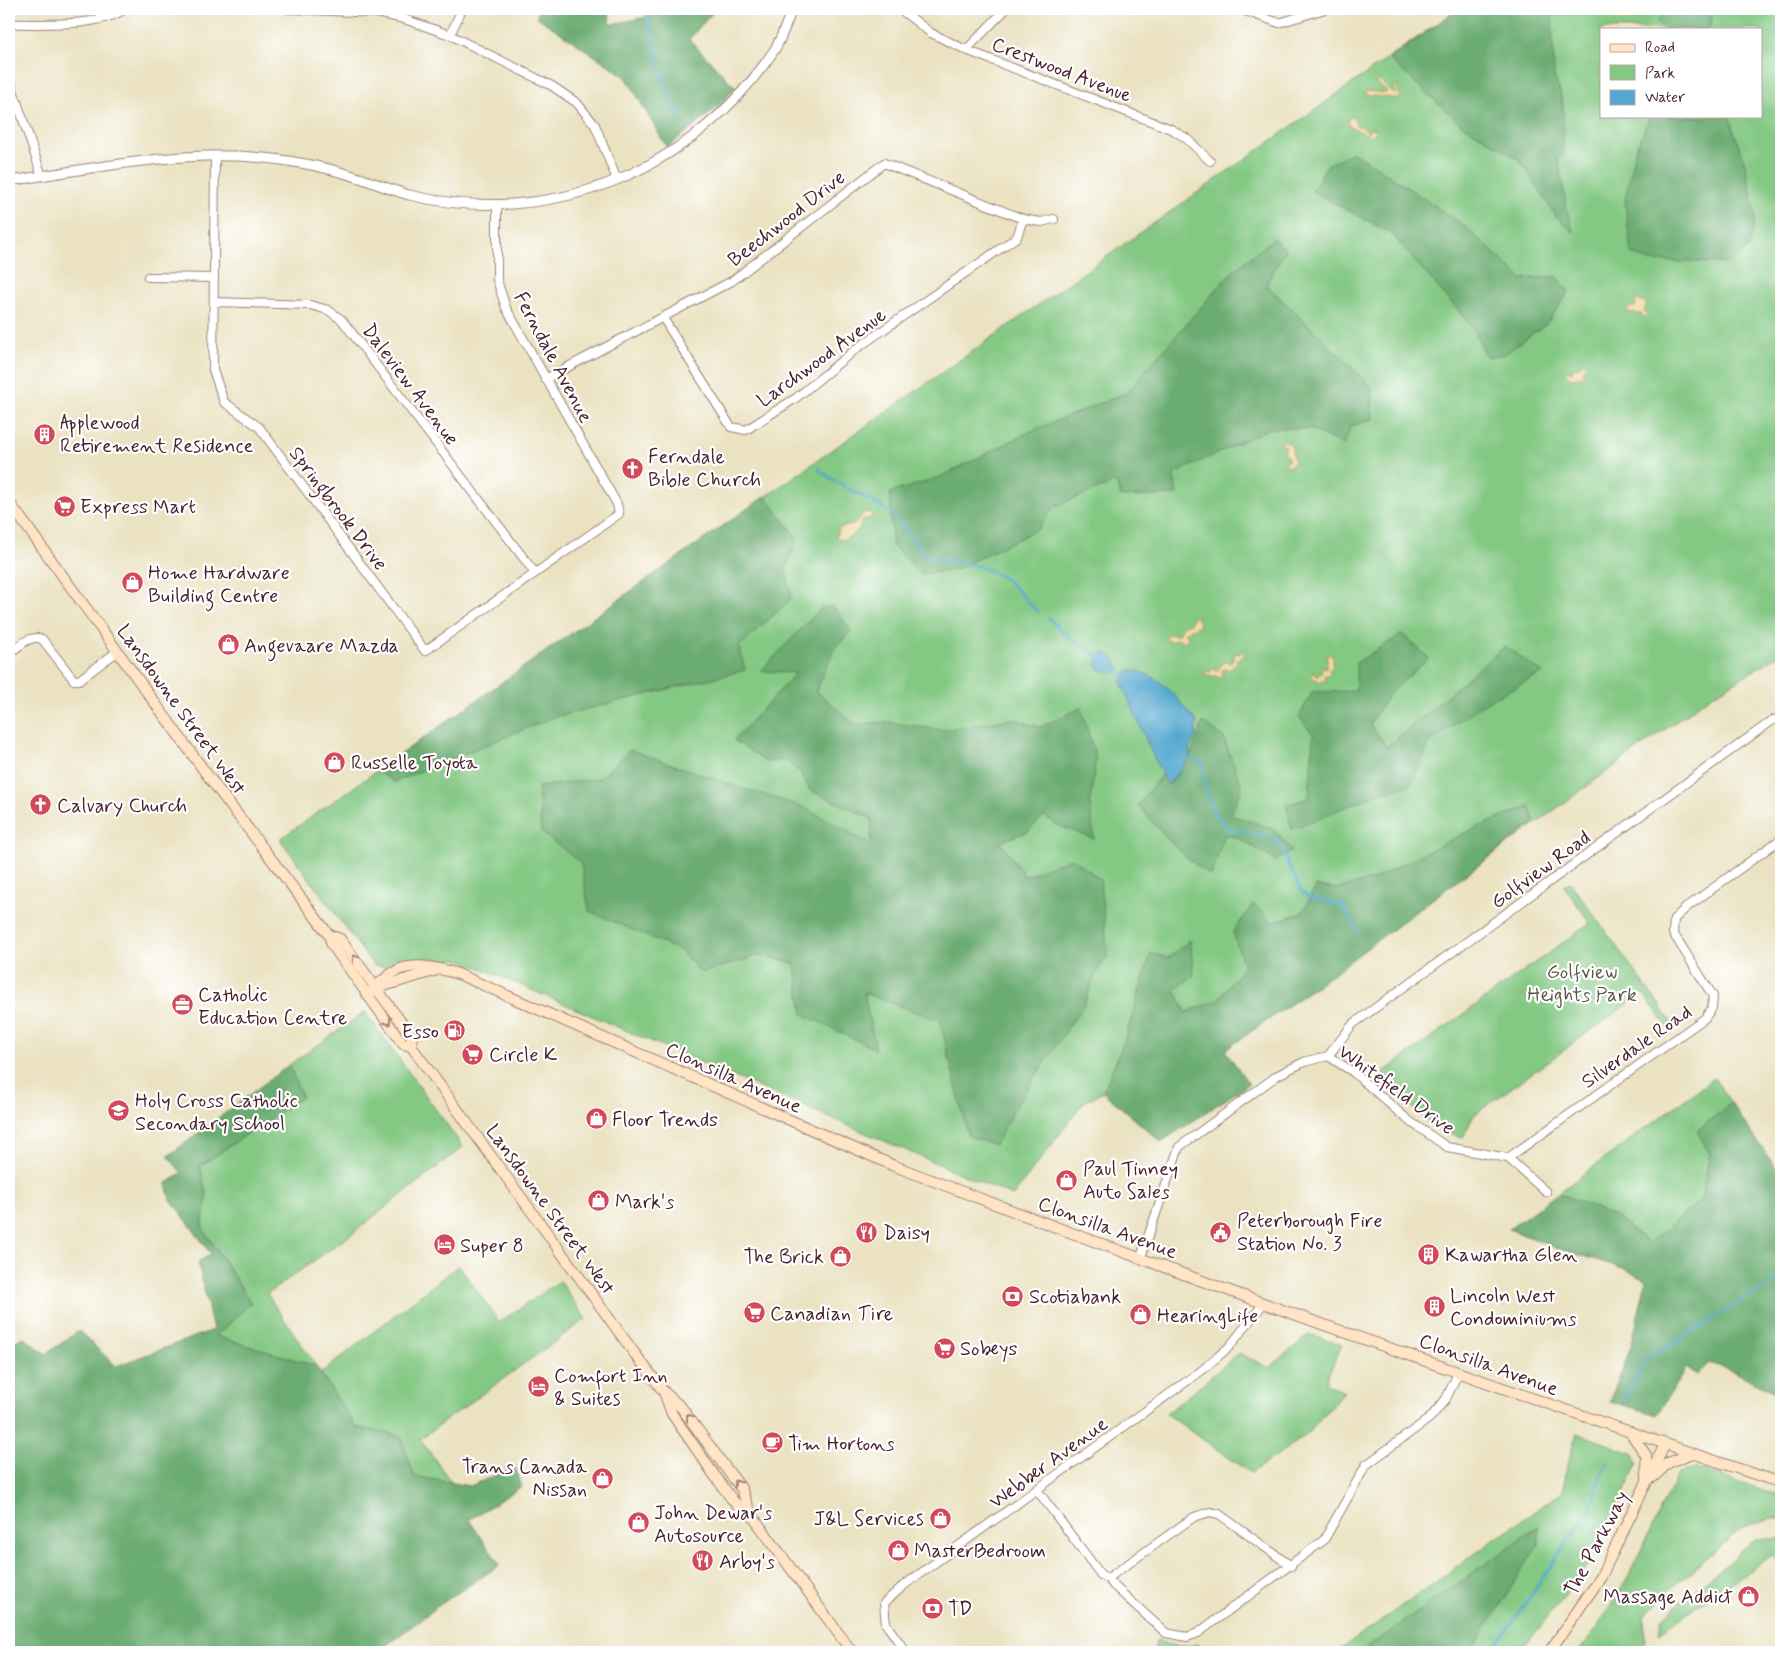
<svg xmlns="http://www.w3.org/2000/svg" width="1790" height="1661" viewBox="0 0 1790 1661" font-family="Mynerve,sans-serif">
<style>
.green{fill:#83c883;stroke:#667457;fill-rule:evenodd}
.forest{fill:#6aac71;stroke:#5a664e}
.sand{fill:#eeda9e;stroke:#9c7c64}
.water{fill:#54a8cf;stroke:#4f647d}
.lines{fill:none;stroke-linecap:round;stroke-linejoin:round}
.stream{stroke:#54a8cf;stroke-width:2.5}
.minor-casing{stroke:#9a8076;stroke-width:10}
.tertiary-casing{stroke:#9a8076;stroke-width:11}
.secondary-casing{stroke:#9a8076;stroke-width:12}
.minor{stroke:#fff;stroke-width:8}
.tertiary{stroke:#fff;stroke-width:9}
.secondary{stroke:#ffe4c6;stroke-width:10}
.oneway{stroke:#a48278}
.labels{text-anchor:middle;stroke-width:4.5;stroke-linejoin:round;paint-order:stroke}
.street-label{font-size:20px;fill:#4a1f2b;stroke:#fff}
.poi-label{font-size:20px;fill:#4a1f2b;stroke:#fff;text-anchor:start}
.park-label{font-size:20px;fill:#5e5a4a;stroke:#fff}
</style>
<rect width="100%" height="100%" fill="#fff"/>
<filter id="ink" filterUnits="userSpaceOnUse"><feTurbulence type="fractalNoise" baseFrequency=".02" numOctaves="2"/><feDisplacementMap in="SourceGraphic" scale="10" xChannelSelector="R" yChannelSelector="G"/><feConvolveMatrix kernelMatrix="1 2 1 2 8 2 1 2 1" color-interpolation-filters="sRGB"/></filter>
<filter id="wash" filterUnits="userSpaceOnUse"><feTurbulence type="fractalNoise" baseFrequency=".0096" numOctaves="4" result="noise"/><feDisplacementMap in="SourceGraphic" scale="20" xChannelSelector="R" yChannelSelector="G"/><feGaussianBlur stdDeviation="1.12" result="paint"/><feColorMatrix in="noise" values="0 0 0 0 0 0 0 0 0 0 0 0 0 0 0 0 0 1.4 0 .05"/><feComposite in="paint" operator="in"/></filter>
<g filter="url(#wash)">
<rect width="100%" height="100%" fill="#eae2c1"/>
<g class="green">
<path d="M1458,9H1781V654L1711,696L1225,1050L1103,1092L1084,1102L1013,1196L459,959L391,968L373,965L280,839ZM1601,29H1761V116H1601Z"/>
<path d="M1570,882L1673,1024L1668,1028L1643,993L1474,1115L1463,1137L1442,1131L1432,1125L1378,1076L1590,923L1564,886Z"/>
<path d="M365,1012L463,1147L349,1236L267,1294L316,1366L215,1336L251,1303L202,1227L207,1196L200,1166L301,1097L289,1065Z"/>
<path d="M1714,1078L1731,1103L1697,1131L1710,1154L1702,1200L1649,1243L1615,1216L1558,1193Z"/>
<path d="M459,1265L499,1322L560,1281L586,1319L420,1439L452,1483L414,1476L401,1436L356,1427L321,1373Z"/>
<path d="M1310,1334L1342,1345L1325,1382L1344,1392L1305,1436L1251,1473L1166,1414L1239,1353L1269,1368Z"/>
<path d="M1577,1433L1634,1454L1638,1465L1586,1567L1538,1630L1519,1652H1337L1563,1491L1565,1471Z"/>
<path d="M1694,1468L1781,1496V1518H1771L1743,1527L1670,1589L1644,1616L1645,1643L1632,1652H1578L1596,1630L1629,1575L1678,1473Z"/>
<path d="M1781,1538V1561L1772,1555L1659,1633L1661,1619L1755,1540Z"/>
<path d="M1157,1640C1172,1647 1183,1648 1198,1644L1204,1652H1153Z"/>
</g>
<g class="forest">
<path d="M538,9H608L611,24L688,9H716L689,39L735,87L721,104L667,148L626,77L537,17Z"/>
<path d="M1458,9H1552L1554,76L1560,92L1563,106L1564,154L1558,159L1568,214L1574,233L1556,216L1519,159L1461,124L1389,59Z"/>
<path d="M1665,9H1714L1709,29H1667L1657,22Z"/>
<path d="M1650,116H1729L1746,167L1756,217L1749,247L1729,263L1649,261L1631,253L1625,200L1635,151Z"/>
<path d="M1354,152L1465,226L1522,279L1557,276L1569,292L1547,323L1505,354L1487,357L1472,327L1392,234L1312,191L1328,164Z"/>
<path d="M1274,238L1286,250L1266,284L1371,386L1373,419L1351,426L1344,445L1310,429L1270,428L1174,474L1177,495L1121,497L1116,482L1054,507L1038,529L955,570L921,574L892,545L890,493L940,477L1031,431L1126,393L1230,274Z"/>
<path d="M765,496L797,538L786,571L792,598L739,647L745,670L555,717L394,782L377,771Z"/>
<path d="M833,606L851,631L834,649L816,691L855,724L888,722L941,730L1013,719L1040,727L1081,708L1096,758L1090,804L1094,839L1057,825L1044,816L1029,831L1000,842L1025,876L1072,858L1100,879L1108,957C1092,975 1093,986 1083,1006L1017,1104L995,1145L968,1136L940,1021L864,993L876,1050L803,1014L795,964L761,955L701,973L681,951L589,911L581,863L541,832L538,787L600,778L630,750L741,788L801,806L871,844L872,819L810,790L800,772L785,760L766,762L734,740L796,673L761,671L822,607Z"/>
<path d="M1402,634L1429,658L1389,694L1370,724L1387,747L1505,646L1543,673L1486,702L1430,742L1411,784L1382,792L1292,829L1286,805L1309,798L1313,734L1299,717L1312,692L1356,691V663Z"/>
<path d="M1203,722L1224,738L1242,787L1231,815L1274,829L1292,851L1276,861L1237,837L1224,835L1211,876C1182,857 1160,831 1138,805L1162,774L1169,785L1190,757Z"/>
<path d="M1529,806L1535,822L1322,982L1225,1050L1249,1084L1161,1142L1103,1092L1125,1039L1151,953L1168,958L1190,940L1194,975L1175,989L1186,1012L1218,1000L1244,966L1233,932L1253,904L1272,922L1302,913L1316,886L1338,889L1374,879L1464,833Z"/>
<path d="M289,1065L302,1097L200,1166L207,1196L202,1227L251,1303L216,1336L316,1366L356,1427L401,1436L414,1476L470,1486L515,1467L522,1486L469,1520L500,1565L441,1604L378,1652H9V1344L24,1337L46,1354L79,1331L116,1366L213,1330L198,1262L211,1254L169,1197L166,1184L182,1173L168,1156Z"/>
<path d="M1731,1103L1781,1175V1395L1731,1370L1709,1363L1697,1375L1686,1368L1657,1415L1610,1401L1631,1347L1646,1281L1626,1269L1556,1248L1509,1229L1558,1193L1615,1216L1649,1243L1701,1200L1710,1154L1697,1131Z"/>
<path d="M1539,1526V1544L1470,1652H1361Z"/>
</g>
<g class="sand">
<path d="M1626,9H1636L1637,11L1623,21H1616L1613,14L1619,10L1626,14L1628,11Z"/>
<path d="M1379,80L1394,94L1397,93L1394,87L1397,86L1401,99L1365,95L1366,91L1386,93V90L1377,84Z"/>
<path d="M1353,116L1357,127L1362,126L1368,133L1370,128L1374,129L1375,134L1370,136L1349,126L1347,120Z"/>
<path d="M1636,299L1647,304L1644,311L1647,314L1644,317L1642,314L1626,312L1630,307H1635Z"/>
<path d="M1582,362L1586,365L1582,371L1584,376L1571,378L1565,373L1567,370L1572,372L1573,368L1580,367Z"/>
<path d="M1282,441L1291,444L1294,462L1291,466H1284L1289,459L1284,453L1286,446L1280,444Z"/>
<path d="M870,512L873,517L862,520C861,530 852,537 842,540L836,537L839,528L855,524L863,513Z"/>
<path d="M1193,616L1196,617L1200,625L1184,633L1188,637L1185,642L1177,639L1170,642L1165,638L1169,634L1178,635L1182,627L1190,623Z"/>
<path d="M1244,651L1246,653L1236,660L1237,663L1229,670L1226,668L1222,670L1223,678L1204,674L1206,671L1210,672L1211,669L1218,670L1221,664L1227,660L1229,663L1232,662L1235,654Z"/>
<path d="M1328,653L1334,658L1332,661L1333,666L1329,670L1331,673L1324,676L1327,680L1325,681H1318L1311,676L1314,672L1316,675L1321,674L1322,666L1326,668Z"/>
</g>
<g class="water">
<path d="M1104,653L1113,657L1117,666L1121,669L1117,673C1108,672 1101,673 1096,664L1100,656Z"/>
<path d="M1129,670C1159,671 1178,700 1196,721V735L1189,750L1190,757L1168,785L1158,767L1121,682Z"/>
</g>
<g class="lines">
<g class="stream">
<path d="M645,9L660,68L679,117"/>
<path d="M818,468C826,479 872,500 888,511C903,522 916,543 928,558C955,561 983,563 1006,580C1019,589 1026,603 1039,612"/>
<path d="M1048,618L1065,634L1101,659"/>
<path d="M1116,669L1124,675"/>
<path d="M1190,757L1202,763C1207,785 1208,817 1229,829C1236,833 1248,831 1256,833C1266,835 1272,836 1279,844L1301,891L1308,897L1342,906L1359,933"/>
<path d="M1624,1400L1648,1355L1667,1347L1781,1277"/>
<path d="M1492,1652L1589,1510L1607,1461"/>
</g>
</g>
</g>
<g filter="url(#ink)">
<g class="lines">
<defs>
<g id="minor">
<path d="M287,9L377,13L404,19L450,35L552,86L577,103L595,125L617,180"/>
<path d="M900,9L931,33L966,50L1171,129L1186,138L1210,161"/>
<path d="M1240,9L1279,23L1325,9"/>
<path d="M9,24C42,23 98,28 125,9"/>
<path d="M450,35L462,9"/>
<path d="M966,50L1006,9"/>
<path d="M9,78L42,176"/>
<path d="M215,156L213,370L224,402L259,427L425,651L619,514L617,504L506,308L497,280V206"/>
<path d="M148,277L214,278"/>
<path d="M214,302L310,305L328,310L342,320L535,573"/>
<path d="M663,318L731,427L746,430L796,398L856,349L1017,237L1023,219"/>
<path d="M545,379L732,281L884,163L1023,219L1041,222L1054,219"/>
<path d="M9,654C18,647 30,634 42,639L74,680H79L118,651"/>
<path d="M1328,1056L1353,1024L1773,720L1781,719"/>
<path d="M1508,1158L1705,1018L1712,1008L1713,996L1673,933L1674,919L1687,907L1781,839"/>
<path d="M1141,1257L1179,1147L1278,1075L1304,1062L1328,1056L1353,1072L1408,1120L1447,1147L1508,1158L1546,1192"/>
<path d="M1037,1490L1101,1575L1108,1578L1113,1585L1166,1633L1187,1637L1198,1633L1324,1540L1366,1465L1430,1418L1446,1399L1458,1373"/>
<path d="M1108,1578L1194,1517L1210,1512L1219,1514L1291,1566"/>
<path d="M906,1652L886,1624L884,1603L903,1586L1201,1371L1229,1347L1264,1303"/>
</g>
<path id="tertiary" d="M9,181C97,168 185,148 274,159C298,162 324,167 347,174C368,180 388,189 409,195C552,229 694,171 775,49C782,37 787,22 792,9"/>
<g id="secondary">
<path d="M9,502L208,776L329,935L332,945L403,1044L411,1046L635,1354L664,1392L681,1407L725,1467L741,1488L751,1514L852,1652"/>
<path d="M329,935L340,939L412,1037L411,1046"/>
<path d="M377,988L437,970"/>
<path d="M368,994C375,989 379,983 386,978C406,959 435,967 458,974L892,1165C1186,1278 1483,1383 1781,1483"/>
<path d="M664,1392L672,1414L715,1476L731,1498L741,1509L751,1514"/>
<path d="M1630,1432L1646,1455L1647,1477"/>
<path d="M1653,1477L1668,1463L1692,1453"/>
<path d="M1549,1652L1601,1577L1665,1444"/>
</g>
</defs>
<use href="#minor" class="minor-casing"/>
<use href="#tertiary" class="tertiary-casing"/>
<use href="#secondary" class="secondary-casing"/>
<use href="#minor" class="minor"/>
<use href="#tertiary" class="tertiary"/>
<use href="#secondary" class="secondary"/>
</g>
<defs><path id="oneway-chevron" d="M-2-3.5L2.5 0L-2 3.5" fill="none" stroke-width="1.6" stroke-linecap="round" stroke-linejoin="round" transform="scale(1.25)"/></defs>
<g class="oneway">
<use href="#oneway-chevron" transform="translate(355 958) rotate(-127)"/>
<use href="#oneway-chevron" transform="translate(388 1022) rotate(55)"/>
<use href="#oneway-chevron" transform="translate(689 1417) rotate(-127)"/>
<use href="#oneway-chevron" transform="translate(737 1483) rotate(-125)"/>
</g>
</g>
<defs>
<symbol id="building-disc" viewBox="-11 -11 22 22"><circle r="9.5" fill="#d1495b" stroke="#fff"/><path d="M-4-6H4V6H1V3H-1V6H-4ZM-2.5-4.3h1.7v1.8h-1.7ZM.8-4.3h1.7v1.8H.8ZM-2.5-1h1.7V.8h-1.7ZM.8-1h1.7V.8H.8Z" fill="#fff"/></symbol>
<symbol id="church-disc" viewBox="-11 -11 22 22"><circle r="9.5" fill="#d1495b" stroke="#fff"/><path d="M-1.2-6h2.4v3.5h3.3v2.4h-3.3V6h-2.4V-.1h-3.3v-2.4h3.3Z" fill="#fff"/></symbol>
<symbol id="supermarket-disc" viewBox="-11 -11 22 22"><circle r="9.5" fill="#d1495b" stroke="#fff"/><path d="M-6-5.5h2.5l.6 2H6L4.5 2H-2.5L-4.4-4H-6ZM-1.5 3.2a1.3 1.3 0 1 0 .1 0ZM3 3.2a1.3 1.3 0 1 0 .1 0Z" fill="#fff"/></symbol>
<symbol id="shop-disc" viewBox="-11 -11 22 22"><circle r="9.5" fill="#d1495b" stroke="#fff"/><path d="M-5-2.5h2.3a2.7 3.5 0 0 1 5.4 0H5L5.5 6h-11ZM-1.5-2.5h3a1.5 2.3 0 0 0-3 0Z" fill="#fff"/></symbol>
<symbol id="office-disc" viewBox="-11 -11 22 22"><circle r="9.5" fill="#d1495b" stroke="#fff"/><path d="M-6-3h4V-5.5h4V-3h4V5H-6ZM-1-4.5V-3h2v-1.5ZM-6 0V1H6V0Z" fill="#fff"/></symbol>
<symbol id="fuel-disc" viewBox="-11 -11 22 22"><circle r="9.5" fill="#d1495b" stroke="#fff"/><path d="M-5.5-6h7V0h2V4h1.3V-2.5L3-4.5l.8-.8L6-3V5H2.5V1h-1V6h-7ZM-4.2-4.7v3.2H.2V-4.7Z" fill="#fff"/></symbol>
<symbol id="school-disc" viewBox="-11 -11 22 22"><circle r="9.5" fill="#d1495b" stroke="#fff"/><path d="M0-5L7-2L0 1L-7-2ZM-4 1L0 2.5L4 1V4Q0 6-4 4Z" fill="#fff"/></symbol>
<symbol id="restaurant-disc" viewBox="-11 -11 22 22"><circle r="9.5" fill="#d1495b" stroke="#fff"/><path d="M-5-6h1v4h1v-4h1v4h1v-4h1v5L-1.5 .5V6h-2V.5L-5-1ZM5-6V6H3V1.5H1.5Q1.5-4 5-6Z" fill="#fff"/></symbol>
<symbol id="civic-disc" viewBox="-11 -11 22 22"><circle r="9.5" fill="#d1495b" stroke="#fff"/><path d="M-.6-6.5H3V-4.5H.6V-3L4-1V1h2V6H-6V1h2V-1L-.6-3ZM-1.2 2.5V6h2.4V2.5Z" fill="#fff"/></symbol>
<symbol id="hotel-disc" viewBox="-11 -11 22 22"><circle r="9.5" fill="#d1495b" stroke="#fff"/><path d="M-6-4.5h1.5V1H6V5H4.5V3h-9V5H-6ZM-4 0a1.8 1.8 0 1 1 3.6 0ZM.5 0V-2.5h3Q6-2.5 6 0Z" fill="#fff"/></symbol>
<symbol id="bank-disc" viewBox="-11 -11 22 22"><circle r="9.5" fill="#d1495b" stroke="#fff"/><path d="M-6-4H6V4H-6ZM0-2.3a2.3 2.3 0 1 0 0 4.6a2.3 2.3 0 1 0 0-4.6Z" fill="#fff"/></symbol>
<symbol id="cafe-disc" viewBox="-11 -11 22 22"><circle r="9.5" fill="#d1495b" stroke="#fff"/><path d="M-5.5-4.5H6V0H3Q3 3.5 0 3.5H-2.5Q-5.5 3.5-5.5 0ZM3-3.2v2h1.7v-2ZM-6 4.5H4V6H-6Z" fill="#fff"/></symbol>
</defs>
<g fill-rule="evenodd">
<use href="#building-disc" x="32" y="422" width="25" height="25"/>
<use href="#church-disc" x="620" y="456" width="25" height="25"/>
<use href="#supermarket-disc" x="52" y="494" width="25" height="25"/>
<use href="#shop-disc" x="120" y="570" width="25" height="25"/>
<use href="#shop-disc" x="216" y="632" width="25" height="25"/>
<use href="#shop-disc" x="322" y="750" width="25" height="25"/>
<use href="#church-disc" x="28" y="792" width="25" height="25"/>
<use href="#office-disc" x="170" y="992" width="25" height="25"/>
<use href="#fuel-disc" x="442" y="1018" width="25" height="25"/>
<use href="#supermarket-disc" x="460" y="1042" width="25" height="25"/>
<use href="#school-disc" x="106" y="1098" width="25" height="25"/>
<use href="#shop-disc" x="584" y="1106" width="25" height="25"/>
<use href="#shop-disc" x="1054" y="1168" width="25" height="25"/>
<use href="#shop-disc" x="586" y="1188" width="25" height="25"/>
<use href="#restaurant-disc" x="854" y="1220" width="25" height="25"/>
<use href="#civic-disc" x="1208" y="1220" width="25" height="25"/>
<use href="#hotel-disc" x="432" y="1232" width="25" height="25"/>
<use href="#building-disc" x="1416" y="1242" width="25" height="25"/>
<use href="#shop-disc" x="828" y="1244" width="25" height="25"/>
<use href="#bank-disc" x="1000" y="1284" width="25" height="25"/>
<use href="#building-disc" x="1422" y="1294" width="25" height="25"/>
<use href="#supermarket-disc" x="742" y="1300" width="25" height="25"/>
<use href="#shop-disc" x="1128" y="1302" width="25" height="25"/>
<use href="#supermarket-disc" x="932" y="1336" width="25" height="25"/>
<use href="#hotel-disc" x="526" y="1374" width="25" height="25"/>
<use href="#cafe-disc" x="760" y="1430" width="25" height="25"/>
<use href="#shop-disc" x="590" y="1466" width="25" height="25"/>
<use href="#shop-disc" x="928" y="1506" width="25" height="25"/>
<use href="#shop-disc" x="626" y="1510" width="25" height="25"/>
<use href="#shop-disc" x="886" y="1538" width="25" height="25"/>
<use href="#restaurant-disc" x="690" y="1548" width="25" height="25"/>
<use href="#shop-disc" x="1736" y="1584" width="25" height="25"/>
<use href="#bank-disc" x="920" y="1596" width="25" height="25"/>
</g>
<g class="labels">
<g class="street-label">
<text transform="translate(1062 69) rotate(21)" y="7">Crestwood Avenue</text>
<text transform="translate(786 218) rotate(-38)" y="7">Beechwood Drive</text>
<text transform="translate(554 357) rotate(62)" y="7">Ferndale Avenue</text>
<text transform="translate(821 357) rotate(-36)" y="7">Larchwood Avenue</text>
<text transform="translate(411 384) rotate(53)" y="7">Daleview Avenue</text>
<text transform="translate(339 508) rotate(53)" y="7">Springbrook Drive</text>
<text transform="translate(182 709) rotate(54)" y="7">Lansdowne Street West</text>
<text transform="translate(1540 869) rotate(-36)" y="7">Golfview Road</text>
<text transform="translate(1636 1046) rotate(-35)" y="7">Silverdale Road</text>
<text transform="translate(734 1077) rotate(24)" y="7">Clonsilla Avenue</text>
<text transform="translate(1397 1089) rotate(36)" y="7">Whitefield Drive</text>
<text transform="translate(551 1209) rotate(54)" y="7">Lansdowne Street West</text>
<text transform="translate(1108 1227) rotate(20)" y="7">Clonsilla Avenue</text>
<text transform="translate(1489 1364) rotate(20)" y="7">Clonsilla Avenue</text>
<text transform="translate(1048 1462) rotate(-36)" y="7">Webber Avenue</text>
<text transform="translate(1596 1543) rotate(-62)" y="7">The Parkway</text>
</g>
<g class="poi-label">
<text x="60" y="429">Applewood<tspan x="60" dy="23">Retirement Residence</tspan></text>
<text x="648" y="463">Ferndale<tspan x="648" dy="23">Bible Church</tspan></text>
<text x="80" y="513">Express Mart</text>
<text x="148" y="579">Home Hardware<tspan x="148" dy="23">Building Centre</tspan></text>
<text x="244" y="652">Angevaare Mazda</text>
<text x="351" y="769">Russelle Toyota</text>
<text x="57" y="812">Calvary Church</text>
<text x="198" y="1001">Catholic<tspan x="198" dy="23">Education Centre</tspan></text>
<text x="439" y="1038" text-anchor="end">Esso</text>
<text x="489" y="1061">Circle K</text>
<text x="135" y="1107">Holy Cross Catholic<tspan x="135" dy="23">Secondary School</tspan></text>
<text x="612" y="1126">Floor Trends</text>
<text x="1083" y="1175">Paul Tinney<tspan x="1083" dy="23">Auto Sales</tspan></text>
<text x="615" y="1208">Mark's</text>
<text x="1237" y="1227">Peterborough Fire<tspan x="1237" dy="23">Station No. 3</tspan></text>
<text x="883" y="1239">Daisy</text>
<text x="460" y="1252">Super 8</text>
<text x="1445" y="1261">Kawartha Glen</text>
<text x="824" y="1263" text-anchor="end">The Brick</text>
<text x="1450" y="1302">Lincoln West<tspan x="1450" dy="23">Condominiums</tspan></text>
<text x="1029" y="1303">Scotiabank</text>
<text x="770" y="1320">Canadian Tire</text>
<text x="1157" y="1322">HearingLife</text>
<text x="960" y="1355">Sobeys</text>
<text x="554" y="1382">Comfort Inn<tspan x="554" dy="23">&amp; Suites</tspan></text>
<text x="788" y="1450">Tim Hortons</text>
<text x="587" y="1473" text-anchor="end">Trans Canada<tspan x="587" dy="23">Nissan</tspan></text>
<text x="654" y="1519">John Dewar's<tspan x="654" dy="23">Autosource</tspan></text>
<text x="924" y="1525" text-anchor="end">J&amp;L Services</text>
<text x="914" y="1557">MasterBedroom</text>
<text x="719" y="1568">Arby's</text>
<text x="1733" y="1603" text-anchor="end">Massage Addict</text>
<text x="948" y="1615">TD</text>
</g>
<g class="park-label">
<text x="1582" y="978">Golfview<tspan x="1582" dy="23">Heights Park</tspan></text>
</g>
</g>
<rect width="1790" height="1661" fill="none" stroke="#fff" stroke-width="30"/>
<rect x="1600" y="28" width="162" height="90" fill="#ffffff" stroke="#b7a5aa"/>
<rect x="1610" y="44" width="25" height="8" fill="#ffe4c6" stroke="#b7a5aa"/>
<text x="1645" y="52" font-size="15" fill="#4a1f2b">Road</text>
<rect x="1610" y="65" width="25" height="15" fill="#83c883" stroke="#b7a5aa"/>
<text x="1645" y="78" font-size="15" fill="#4a1f2b">Park</text>
<rect x="1610" y="90" width="25" height="15" fill="#54a8cf" stroke="#b7a5aa"/>
<text x="1645" y="102" font-size="15" fill="#4a1f2b">Water</text>
</svg>
